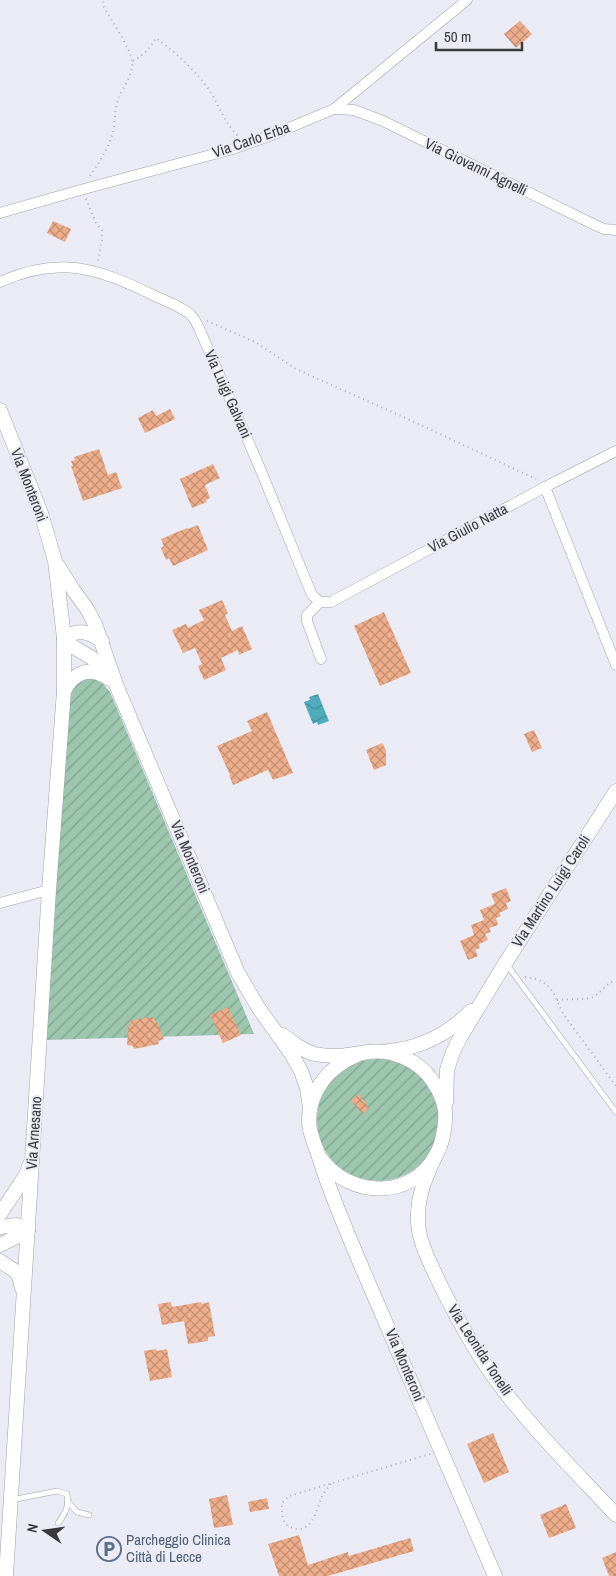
<svg xmlns="http://www.w3.org/2000/svg" width="616" height="1576" viewBox="0 0 616 1576" font-family="'Archivo Narrow',sans-serif">
<style>
.garden{fill:url(#garden-furrows)}
.water{fill:url(#water-waves)}
.building{fill:url(#building-cross-hatch)}
.lines{fill:none;stroke-linecap:round;stroke-linejoin:round}
.lane-casing{stroke:#a1a1ac;stroke-width:6}
.street-casing{stroke:#a1a1ac;stroke-width:11}
.secondary-casing{stroke:#a1a1ac;stroke-width:15}
.path{stroke:#aeaeb6;stroke-width:2;stroke-dasharray:1 4;stroke-linecap:butt}
.lane{stroke:#fff;stroke-width:5}
.street{stroke:#fff;stroke-width:10}
.secondary{stroke:#fff;stroke-width:14}
.labels{text-anchor:middle;stroke-width:4;stroke-linejoin:round;paint-order:stroke}
.street-label{font-size:15px;fill:#39393d;stroke:#ebebf6}
.service-label{font-size:15px;fill:#4e5e75;stroke:#ebebf6;text-anchor:start}
</style>
<defs>
<pattern id="garden-furrows" width="10" height="10" patternUnits="userSpaceOnUse" patternTransform="scale(1.25)"><rect width="10" height="10" fill="#9cc6ad"/><path d="M-1 1l2-2M0 10L10 0M9 11l2-2" fill="none" stroke="#80a28e"/></pattern>
<pattern id="water-waves" width="16" height="10" patternUnits="userSpaceOnUse" patternTransform="scale(1.25)"><rect width="16" height="10" fill="#4facbb"/><path d="M0 5q4-4 8 0t8 0" fill="none" stroke="#438d99"/></pattern>
<pattern id="building-cross-hatch" width="8" height="8" patternUnits="userSpaceOnUse" patternTransform="scale(1.25)"><rect width="8" height="8" fill="#eead8a"/><path d="M0 0l8 8M0 8l8-8" fill="none" stroke="#c28e72"/></pattern>
</defs>
<rect width="100%" height="100%" fill="#ebebf6"/>
<g class="garden">
<path d="M82,677L100,680L110,692L254,1034L46,1040L67,708L69,692Z"/>
<circle cx="378" cy="1120" r="61"/>
</g>
<path class="water" d="M318,694L329,721L318,725L317,722L313,724L304,702L310,700L309,697Z"/>
<g class="building">
<path d="M520,21L532,34L516,48L504,34Z"/>
<path d="M53,221L71,229L65,242L47,233Z"/>
<path d="M170,409L175,419L145,433L138,418L153,410L156,416Z"/>
<path d="M99,449L108,475L116,472L122,488L83,501L71,466H73L71,461L75,460L74,457Z"/>
<path d="M213,464L220,478L205,485L210,498L206,500L207,502L192,508L180,479Z"/>
<path d="M198,525L208,550L173,566L169,558L166,560L161,548L164,546L161,539L187,528L188,529Z"/>
<path d="M222,600L228,613L225,615L232,631L242,626L252,649L239,655L238,650L221,658L226,670L204,680L198,666L202,664L195,648L183,653L172,630L186,624L188,628L204,620L199,610Z"/>
<path d="M384,612L411,673L380,686L354,626Z"/>
<path d="M267,712L293,773L273,780L268,770L233,785L229,775H230L217,746L252,731L247,721Z"/>
<path d="M534,730L542,748L532,752L524,734Z"/>
<path d="M382,743L386,750V765L374,770L366,750Z"/>
<path d="M506,888L511,901L506,903L508,909L499,913L501,916L496,918L498,925L489,928L491,932L485,934L488,940L479,944L480,948L475,950L478,956L468,960L460,941L474,935L471,925L484,920L480,910L495,904L491,894Z"/>
<path d="M228,1007L241,1035L223,1043L210,1015Z"/>
<path d="M148,1017V1018L153,1017L156,1022H157L164,1039L158,1041L159,1044L134,1049L133,1046L127,1045L128,1027H130V1021Z"/>
<path d="M359,1094L369,1108L362,1114L351,1100Z"/>
<path d="M171,1302L172,1307L201,1302L202,1304L209,1302L215,1336L208,1337V1341L188,1344L184,1321L162,1325L158,1304Z"/>
<path d="M156,1349L157,1351L167,1349L172,1377L150,1381L144,1351Z"/>
<path d="M493,1433L509,1472L484,1483L467,1444Z"/>
<path d="M227,1495L233,1525L214,1528L209,1499Z"/>
<path d="M267,1498L269,1509L250,1512L248,1502Z"/>
<path d="M566,1504L576,1528L549,1538L540,1515Z"/>
<path d="M299,1535L308,1565L348,1552L349,1556L410,1538L414,1551L328,1576H279L268,1544Z"/>
<path d="M616,1552V1576H609L602,1558Z"/>
</g>
<g class="lines">
<defs>
<g id="lane">
<path d="M507,965L616,1112"/>
<path d="M11,1500L57,1491L67,1494C69,1506 66,1513 58,1523"/>
<path d="M68,1502L77,1512L89,1515"/>
</g>
<g id="street">
<path d="M334,109L354,110L383,121L595,225L604,229L616,230"/>
<path d="M0,213L84,189L233,149L272,135L334,109L467,0"/>
<path d="M0,282C59,255 97,268 153,295C165,301 181,306 191,315C194,318 197,324 199,328L259,466L312,595L320,602L307,615V621L321,659"/>
<path d="M545,487L616,665"/>
<path d="M320,602H331L545,487L616,451"/>
<path d="M0,903L49,890"/>
</g>
<g id="secondary">
<path d="M0,410L41,513L55,561L64,638V691L49,890L6,1576"/>
<path d="M58,566L74,591L87,609L95,624L117,687L238,973L258,1007L292,1055L301,1071L307,1088L310,1108"/>
<path d="M64,638L72,646L92,658L112,680"/>
<path d="M64,638C78,628 89,632 102,641"/>
<path d="M64,691C74,672 89,666 108,678"/>
<path d="M283,1035C293,1043 303,1051 315,1054C333,1058 351,1055 368,1052C392,1049 418,1060 432,1080C440,1091 447,1107 445,1122C444,1133 442,1145 436,1155C412,1200 350,1198 321,1159"/>
<path d="M389,1051C421,1048 448,1034 471,1011"/>
<path d="M357,1055C330,1066 309,1090 309,1121C309,1134 315,1144 319,1157C331,1196 347,1232 363,1270C407,1372 451,1474 495,1576"/>
<path d="M446,1103L447,1070L453,1052L461,1036L506,962L616,791"/>
<path d="M436,1155C426,1176 417,1196 418,1220C418,1241 430,1262 438,1280C454,1313 472,1346 493,1376C529,1426 574,1470 616,1515"/>
<path d="M0,1214L26,1175L30,1164"/>
<path d="M0,1227L17,1225L28,1231"/>
<path d="M0,1245L28,1231"/>
<path d="M0,1261L18,1273L22,1288"/>
</g>
</defs>
<use href="#lane" class="lane-casing"/>
<use href="#street" class="street-casing"/>
<use href="#secondary" class="secondary-casing"/>
<g class="path">
<path d="M133,61C144,55 150,48 156,38C175,52 193,68 207,87C218,102 224,123 238,136"/>
<path d="M90,176C100,161 110,146 114,128C115,118 115,107 119,97C123,87 134,74 132,61C132,51 110,18 104,7L103,0"/>
<path d="M86,199L96,223L102,230V239L98,262"/>
<path d="M207,321L255,342L296,369L410,420L536,479"/>
<path d="M525,977C555,980 553,997 566,1018L616,1086"/>
<path d="M557,1000C566,999 586,1000 593,997C602,992 606,983 616,980"/>
<path d="M331,1484C328,1488 324,1492 322,1497C316,1510 312,1537 290,1527C281,1523 282,1511 282,1503L289,1496L430,1454"/>
</g>
<use href="#lane" class="lane"/>
<use href="#street" class="street"/>
<use href="#secondary" class="secondary"/>
</g>
<defs>
<symbol id="parking-ring" viewBox="-11 -11 22 22"><circle r="9.5" fill="#ebebf6" stroke="#5c6f8a" stroke-width="1.5"/><path d="M-3.5-5.5H1a3.5 3.5 0 0 1 0 7H-1V5.5H-3.5ZM-1-3.4V-.6H.8a1.4 1.4 0 0 0 0-2.8Z" fill="#5c6f8a"/></symbol>
</defs>
<g fill-rule="evenodd">
<use href="#parking-ring" x="95" y="1535" width="28" height="28"/>
</g>
<g class="labels">
<g class="street-label">
<text transform="translate(251 140) rotate(-19)" y="5">Via Carlo Erba</text>
<text transform="translate(476 167) rotate(26)" y="5">Via Giovanni Agnelli</text>
<text transform="translate(228 394) rotate(66)" y="5">Via Luigi Galvani</text>
<text transform="translate(29 485) rotate(69)" y="5">Via Monteroni</text>
<text transform="translate(468 528) rotate(-28)" y="5">Via Giulio Natta</text>
<text transform="translate(190 857) rotate(67)" y="5">Via Monteroni</text>
<text transform="translate(551 891) rotate(-57)" y="5">Via Martino Luigi Caroli</text>
<text transform="translate(34 1133) rotate(-86)" y="5">Via Arnesano</text>
<text transform="translate(480 1350) rotate(57)" y="5">Via Leonida Tonelli</text>
<text transform="translate(405 1365) rotate(67)" y="5">Via Monteroni</text>
</g>
<g class="service-label">
<text x="126" y="1545">Parcheggio Clinica<tspan x="126" dy="17">Città di Lecce</tspan></text>
</g>
</g>
<g transform="translate(45 1531) rotate(283)" stroke="#ebebf6" stroke-width="4" paint-order="stroke">
<path d="M0-4L9 19L0 12L-9 19Z" fill="#39393d"/>
<text y="-8" font-size="14" font-weight="bold" text-anchor="middle" fill="#39393d">N</text>
</g>
<path d="M436 42v8h86v-8" fill="none" stroke="#39393d" stroke-width="2.5"/>
<text x="444" y="42" font-size="15" fill="#39393d" stroke="#ebebf6" stroke-width="4" paint-order="stroke">50 m</text>
</svg>
